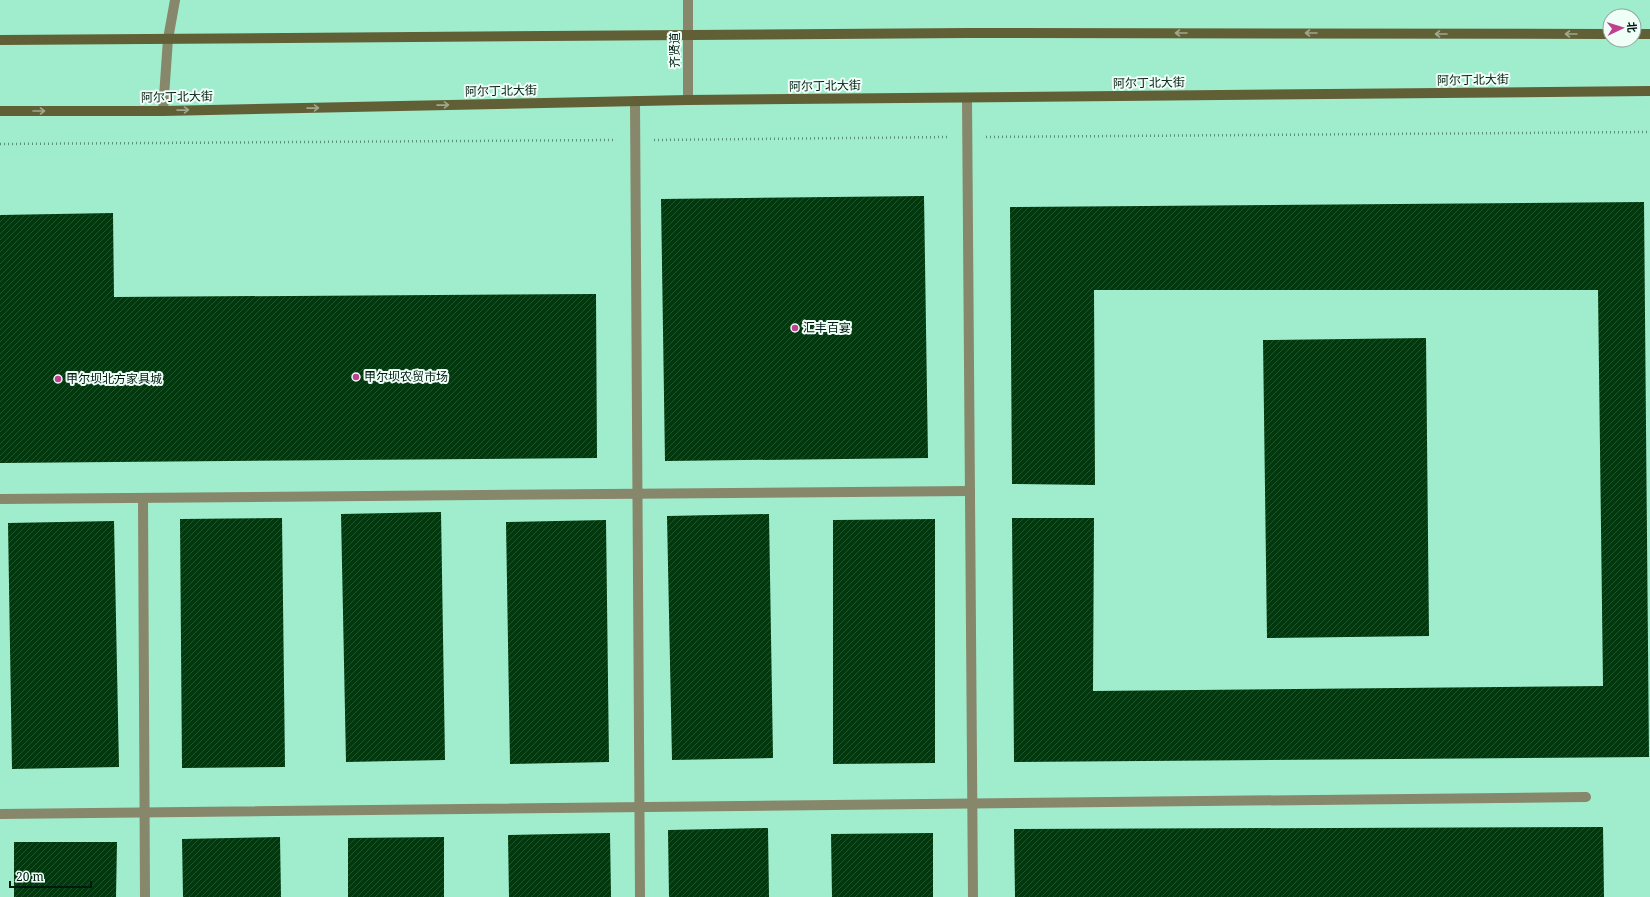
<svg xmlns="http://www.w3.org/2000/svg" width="1650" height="897" viewBox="0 0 1650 897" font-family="'Noto Serif','Noto Sans SC',serif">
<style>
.building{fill:url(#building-hatch)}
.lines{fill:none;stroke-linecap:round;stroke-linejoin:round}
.path{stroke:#5a917b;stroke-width:2.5;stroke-dasharray:1 3;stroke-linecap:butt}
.service{stroke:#87876b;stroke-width:10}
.minor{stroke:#87876b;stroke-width:10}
.tertiary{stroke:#87876b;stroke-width:10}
.secondary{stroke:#615f36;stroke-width:10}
.oneway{stroke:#a1a78d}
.poi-dot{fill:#bf408e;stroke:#f0fef8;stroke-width:1.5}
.labels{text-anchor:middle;stroke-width:4;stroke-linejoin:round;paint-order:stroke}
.street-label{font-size:12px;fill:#001a10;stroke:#f0fef8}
.poi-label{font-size:12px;fill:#001a10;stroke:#f0fef8;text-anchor:start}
</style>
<defs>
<pattern id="building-hatch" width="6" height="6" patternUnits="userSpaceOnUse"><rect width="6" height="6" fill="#01380e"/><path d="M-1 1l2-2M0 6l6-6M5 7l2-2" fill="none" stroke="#245230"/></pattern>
</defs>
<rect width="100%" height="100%" fill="#a0edcd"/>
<g class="building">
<path d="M924,196L928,458L665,461L661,199Z"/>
<path d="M1644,202L1649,757L1014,762L1012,518H1094L1093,691L1603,686L1598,290H1094L1095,485L1012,484L1010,207Z"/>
<path d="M113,213L114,297L596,294L597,458L0,463V215Z"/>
<path d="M1426,338L1429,636L1267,638L1263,340Z"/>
<path d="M441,512L445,760L346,762L341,514Z"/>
<path d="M769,514L773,758L672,760L667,516Z"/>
<path d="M282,518L285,767L182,768L180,519Z"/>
<path d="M935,519V763L833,764V520Z"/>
<path d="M606,520L609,762L510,764L506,522Z"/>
<path d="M114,521L119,767L12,769L8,523Z"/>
<path d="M1603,827L1604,897H1015L1014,829Z"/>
<path d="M768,828L769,897H669L668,830Z"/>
<path d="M610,833L611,897H509L508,835Z"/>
<path d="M933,833V897H832L831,834Z"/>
<path d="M280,837L281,897H183L182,839Z"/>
<path d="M444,837V897H348V838Z"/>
<path d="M14,842H117L116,897H14Z"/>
</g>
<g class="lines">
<g class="path">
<path d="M986,137L1650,132"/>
<path d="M654,140L949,137"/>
<path d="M0,144L615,140"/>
</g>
<g class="service">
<path d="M635,101L640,897"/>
<path d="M163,111L168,39L175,0"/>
<path d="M143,498L145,897"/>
<path d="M0,499L970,491"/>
<path d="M0,814L1586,797"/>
</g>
<path class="minor" d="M967,98L973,897"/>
<path class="tertiary" d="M688,0V100"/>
<g class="secondary">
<path d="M1634,34H1650"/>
<path d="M0,40L967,33L1610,34"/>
<path d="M0,111H163L688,100L1650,91"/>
</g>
</g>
<defs><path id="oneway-shaft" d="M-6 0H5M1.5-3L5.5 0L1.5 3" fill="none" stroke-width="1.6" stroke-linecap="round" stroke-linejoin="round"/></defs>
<g class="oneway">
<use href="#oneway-shaft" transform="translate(1181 33) rotate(-180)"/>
<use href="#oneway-shaft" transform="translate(1311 33) rotate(-180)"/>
<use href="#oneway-shaft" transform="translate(1441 34) rotate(-180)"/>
<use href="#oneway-shaft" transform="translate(1571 34) rotate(-180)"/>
<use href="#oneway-shaft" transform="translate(443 105) rotate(-1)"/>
<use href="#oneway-shaft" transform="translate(313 108) rotate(-1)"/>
<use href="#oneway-shaft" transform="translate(183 110) rotate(-1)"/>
<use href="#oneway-shaft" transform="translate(39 111)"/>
</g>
<g class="poi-dot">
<circle cx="795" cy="328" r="4"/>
<circle cx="356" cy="377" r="4"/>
<circle cx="58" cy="379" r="4"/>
</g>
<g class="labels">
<g class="street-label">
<text transform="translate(675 50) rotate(-90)" y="4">齐贤道</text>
<text transform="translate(1473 80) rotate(-1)" y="4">阿尔丁北大街</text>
<text transform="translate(1149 83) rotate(-1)" y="4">阿尔丁北大街</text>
<text transform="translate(825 86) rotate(-1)" y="4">阿尔丁北大街</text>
<text transform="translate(501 91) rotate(-1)" y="4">阿尔丁北大街</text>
<text transform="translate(177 97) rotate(-1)" y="4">阿尔丁北大街</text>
</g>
<g class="poi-label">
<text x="803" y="332">汇丰百宴</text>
<text x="364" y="381">甲尔坝农贸市场</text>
<text x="66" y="383">甲尔坝北方家具城</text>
</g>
</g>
<g transform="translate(1622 28) rotate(86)"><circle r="19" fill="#f0fef8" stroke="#90a39b"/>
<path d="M0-3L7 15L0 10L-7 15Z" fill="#bf408e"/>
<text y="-6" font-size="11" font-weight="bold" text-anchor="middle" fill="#001a10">北</text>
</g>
<path d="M10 881v6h81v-6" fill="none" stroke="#001a10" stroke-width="2"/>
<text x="16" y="881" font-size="12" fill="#001a10" stroke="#f0fef8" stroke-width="3" paint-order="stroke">20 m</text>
</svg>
